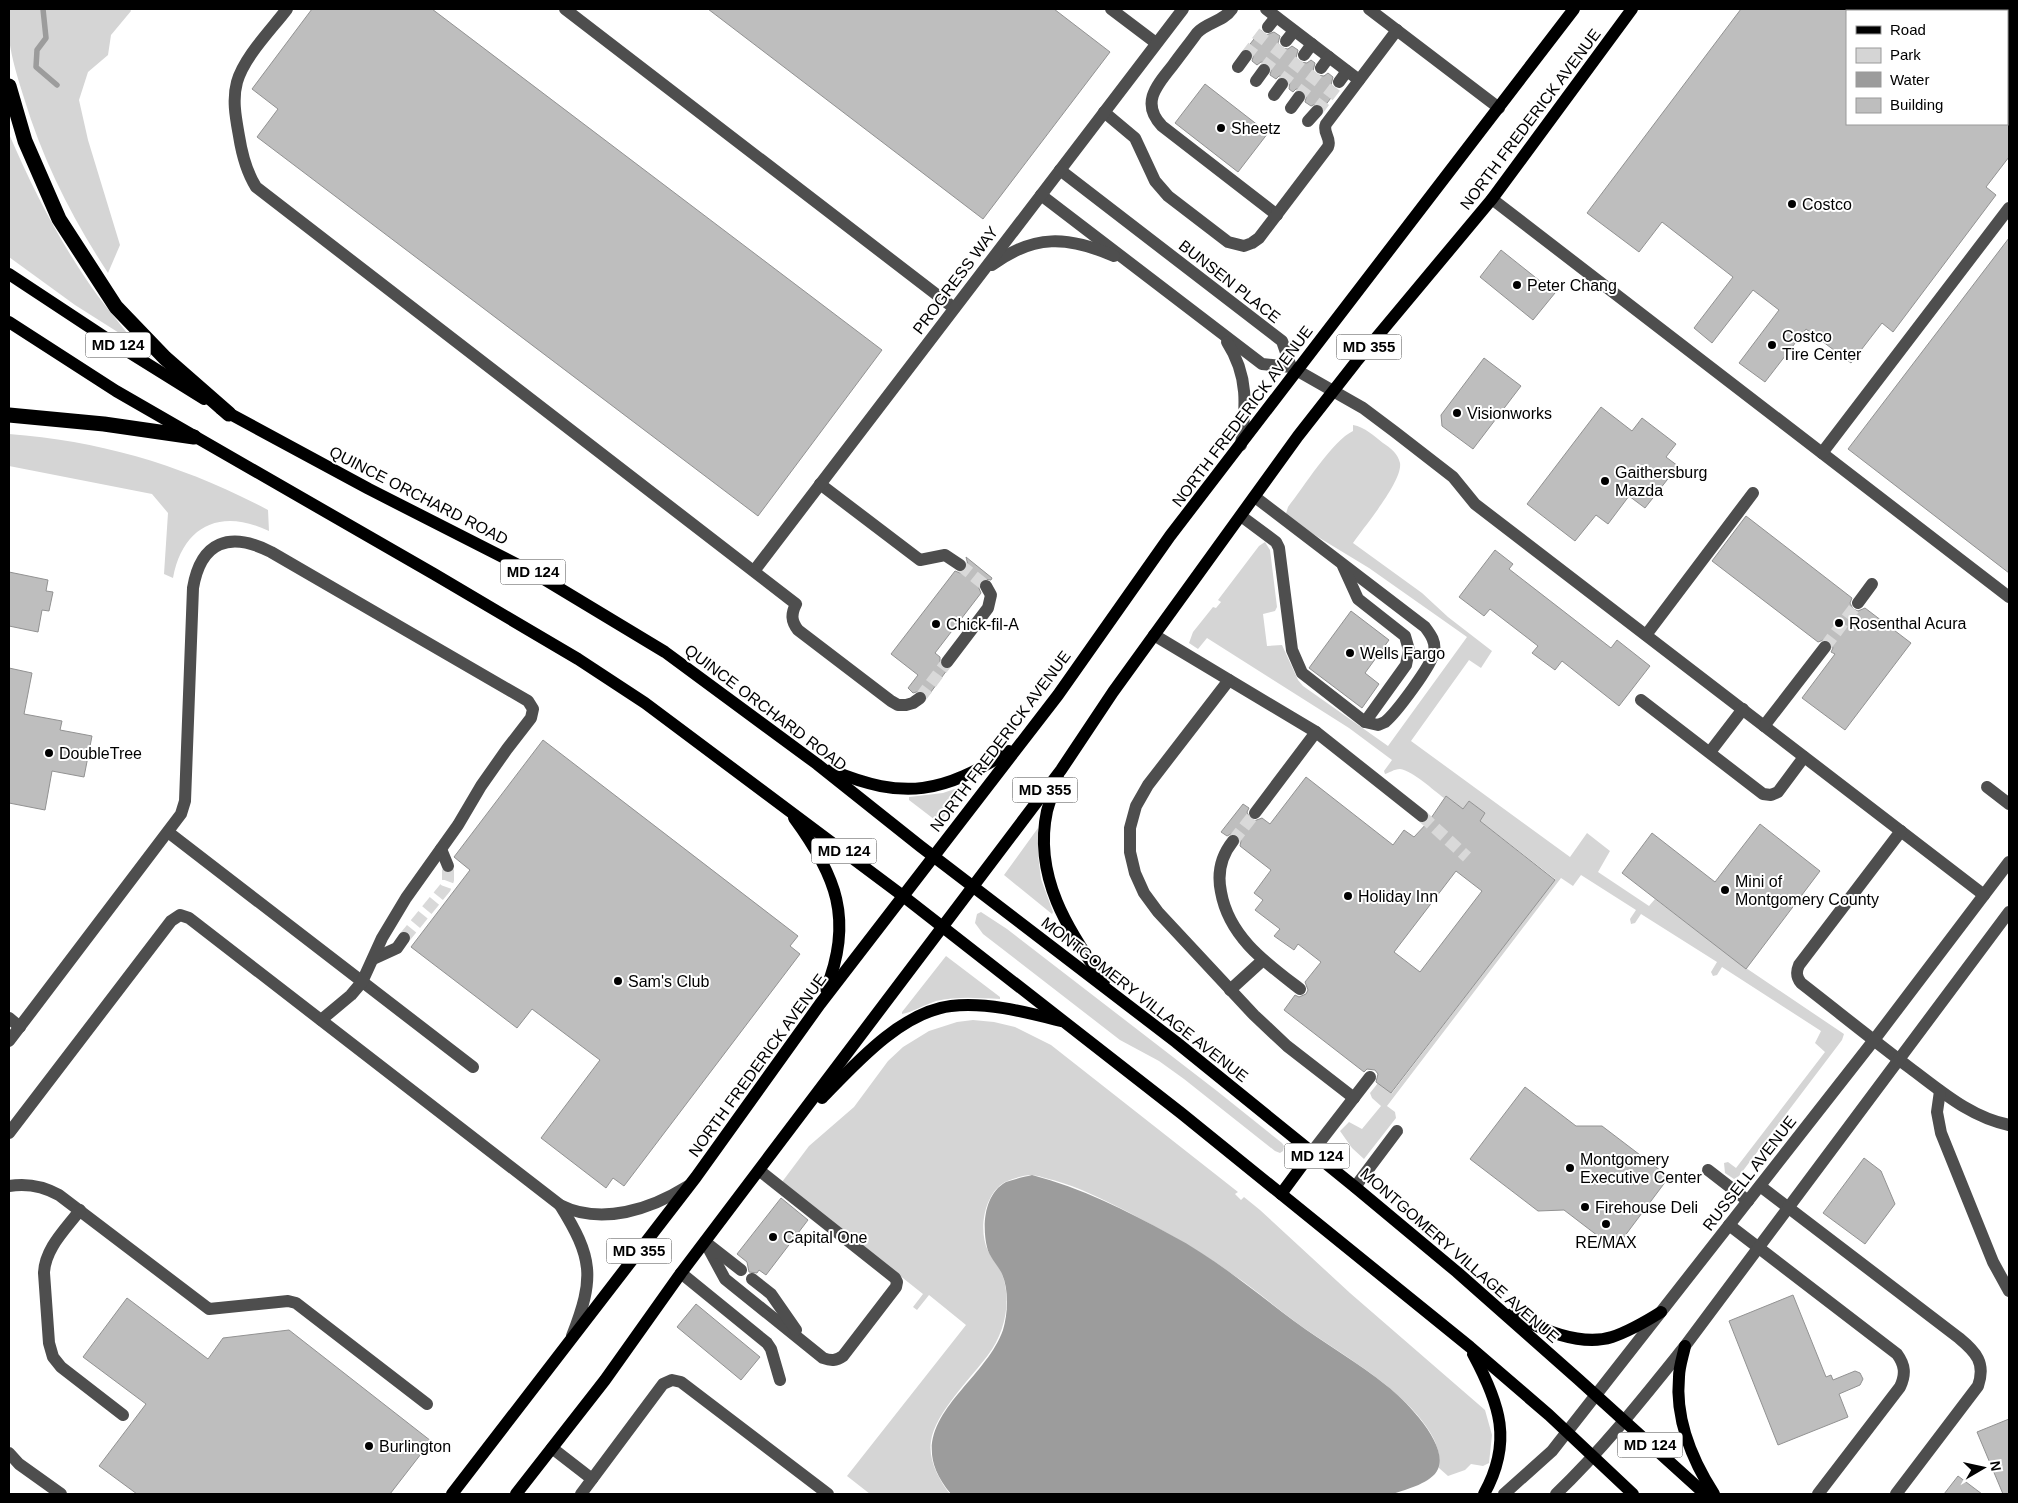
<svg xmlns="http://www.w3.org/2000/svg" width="2018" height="1503" viewBox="0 0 2018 1503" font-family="Arial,sans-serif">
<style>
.green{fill:#d5d5d5}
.water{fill:#9c9c9c}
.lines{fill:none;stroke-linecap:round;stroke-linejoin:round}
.stream{stroke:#9c9c9c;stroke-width:5.5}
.building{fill:#bebebe;stroke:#929292;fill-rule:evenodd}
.minor-tunnel{stroke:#d9d9d9;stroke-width:12;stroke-dasharray:12 6;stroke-linecap:butt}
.minor{stroke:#4e4e4e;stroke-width:12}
.major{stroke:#000;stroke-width:12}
.highway{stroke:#000;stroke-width:15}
.poi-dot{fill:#000;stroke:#fff;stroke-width:2}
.labels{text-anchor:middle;stroke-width:4;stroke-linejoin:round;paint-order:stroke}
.shield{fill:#fff;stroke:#4c4c4c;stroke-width:1}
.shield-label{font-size:15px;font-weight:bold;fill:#000}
.street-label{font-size:16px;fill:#000;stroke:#fff}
.poi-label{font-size:16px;fill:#000;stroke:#fff;text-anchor:start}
</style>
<rect width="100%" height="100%" fill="#fff"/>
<g class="green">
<path d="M9,9H130L131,11L111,35L108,55L88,72L79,100L88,140L120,245L108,273C72,218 43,161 24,98C18,79 12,60 9,39C8,29 9,19 9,9Z"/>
<path d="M9,134C31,185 55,233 86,279C101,302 119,322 135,343L75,305L9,257Z"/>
<path d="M1353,425C1365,427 1374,436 1383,443C1391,448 1398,454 1400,463C1403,481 1364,527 1353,543L1422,593L1448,617L1492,651L1481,668L1469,660L1411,741L1570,857L1587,833L1610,851L1598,872L1649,906L1655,899L1746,968L1844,1034L1842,1040L1739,1176L1734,1179L1725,1173L1724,1163L1728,1162L1736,1168L1825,1052L1815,1043L1821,1031L1722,967L1717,975L1713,976L1711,972L1717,962L1641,914L1635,923L1631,924L1630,919L1636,910L1581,875L1573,886L1561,878L1387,1106L1395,1112L1396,1118L1364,1159L1352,1148L1340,1131L1349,1122L1362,1129L1381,1106L1372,1098L1370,1093L1378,1083L1392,1093L1555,879L1480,821L1485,813L1469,801L1463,809L1446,796L1444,798C1433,790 1413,771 1400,769C1394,769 1389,773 1385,774L1384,771L1392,760L1349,728L1207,638L1198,649L1189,643L1193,632L1213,607L1216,608L1221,602L1218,600L1259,546L1265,542L1270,550L1277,607L1275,611L1263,614L1267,646L1282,645L1298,680L1303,686L1388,746L1467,637L1369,568L1285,517L1288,507C1303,488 1333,440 1353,431Z"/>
<path d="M9,434C102,441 185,466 268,510L269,531C221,508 183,525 173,578L164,574L168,513L152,494L9,466Z"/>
<path d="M963,786L966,788L939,823L909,800V797L943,793Z"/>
<path d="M1038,828V855L1041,879L1053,912L1052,914L1004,875Z"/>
<path d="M981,912L1007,929L1217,1091L1282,1143L1284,1146L1283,1151L1280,1153L1275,1151L1184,1079L1159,1061L1120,1040L983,934L975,923L977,914Z"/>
<path d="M946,956L1000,997V999C978,998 957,996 936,1001C924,1005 913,1012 902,1014V1012Z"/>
<path d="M973,1020L994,1022L1015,1027L1051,1045L1238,1192L1235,1194L1241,1200L1244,1197L1260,1210L1350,1293L1485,1410L1492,1435L1489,1463L1483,1466L1471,1464L1465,1470L1448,1476L1439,1468C1442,1444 1427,1426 1412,1409C1379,1374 1336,1351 1297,1323C1275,1307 1255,1289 1232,1274C1199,1250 1164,1231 1128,1212C1104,1200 1079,1187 1053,1180C1047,1179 1038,1175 1031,1175C1025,1175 1011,1179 1005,1182C984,1194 978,1230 988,1251C992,1259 999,1266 1002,1274C1012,1300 1005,1333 988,1355C972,1377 935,1413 931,1441C928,1460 939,1480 950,1494H870L847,1476L966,1325L929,1295L917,1310L913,1307L923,1294L782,1182L809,1146L854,1107L888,1061L903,1047L929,1031L957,1022Z"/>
</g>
<path class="water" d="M1032,1175C1081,1188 1126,1210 1171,1235C1215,1258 1254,1291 1294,1321C1324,1343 1359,1363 1387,1386C1405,1400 1449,1444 1438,1469C1432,1483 1407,1489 1393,1494H951C893,1425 983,1387 1003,1330C1008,1313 1009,1290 1002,1274C998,1265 989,1257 987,1247C982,1226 984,1194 1006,1182C1014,1179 1024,1177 1032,1175Z"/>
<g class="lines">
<path class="stream" d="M43,9L46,38L37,50L36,67L57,85"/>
</g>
<g class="building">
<path d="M312,9H432L882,350L758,516L257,137L278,109L252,89Z"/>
<path d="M708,9H1054L1110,52L983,219Z"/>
<path d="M1741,9H1847V124H2009V157L1986,187L1996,195L1893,332L1882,323L1851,363L1806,329L1765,382L1739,363L1779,310L1753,290L1712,343L1694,328L1733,277L1662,222L1639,252L1587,213Z"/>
<path d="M1261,30L1266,35L1274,32L1280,36L1278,43L1281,48L1288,49L1292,46L1298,50L1296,58L1300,62L1307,63L1311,60L1315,63L1313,71L1317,75L1324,76L1328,73L1333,77L1331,85L1337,90L1324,107L1318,103L1311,106L1305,102L1307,94L1303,90L1296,89L1293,92L1289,89L1290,81L1286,77L1279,76L1276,79L1270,75L1272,67L1268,63L1261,62L1257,65L1252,61L1254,53L1247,48Z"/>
<path d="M1205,84L1268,133L1238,172L1175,123Z"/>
<path d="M2009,238V573L1848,449Z"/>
<path d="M1501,250L1555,293L1533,320L1480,277Z"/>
<path d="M1484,358L1521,386L1473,449L1442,426L1441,415Z"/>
<path d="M1601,407L1632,431L1642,418L1676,444L1666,457L1678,466L1645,508L1629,496L1608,524L1596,515L1575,541L1527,504Z"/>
<path d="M1746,516L1852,598L1850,603L1853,609L1858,611L1865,608L1911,643L1845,730L1802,698L1835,654L1831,652L1833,648L1830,641L1826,639L1818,642L1712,561Z"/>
<path d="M1495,550L1513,564L1509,569L1611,648L1617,640L1650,666L1619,706L1562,661L1555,670L1532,653L1538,646L1490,609L1484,616L1459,597Z"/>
<path d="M966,557L992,578L991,580L983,579L979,581L978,586L981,593L935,653L940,657V666L947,670L928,696L923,690L913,693L908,688L918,675L891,654L955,571L960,573L966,570L968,565Z"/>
<path d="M9,572L48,580L46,591L53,592L49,611L42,610L38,632L9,626Z"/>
<path d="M1351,611L1389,640L1365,673L1379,684L1362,708L1309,668Z"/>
<path d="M9,668L32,673L24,714L62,721L60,730L92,736L84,777L52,771L45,810L9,803Z"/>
<path d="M543,740L798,936L790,946L800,954L624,1186L613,1178L606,1188L541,1138L600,1060L532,1009L517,1028L411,947L470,870L454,857Z"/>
<path d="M1306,777L1393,845L1404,830L1414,837L1429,821L1446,796L1463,809L1469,801L1485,813L1480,821L1555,880L1391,1093L1376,1082L1378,1074L1375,1070L1367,1069L1364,1072L1284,1010L1295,995L1299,997L1306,994L1308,990L1305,982L1321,962L1298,944L1294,950L1274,936L1280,929L1255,910L1263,900L1254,893L1271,870L1240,846L1241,841L1238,835L1233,833L1227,836L1221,832L1243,804L1249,808L1247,812L1250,819L1254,821L1262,818L1270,824ZM1456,871L1482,891L1420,972L1394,952Z"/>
<path d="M1760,824L1820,871L1746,969L1622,873L1652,833L1715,882Z"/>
<path d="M1525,1087L1576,1126H1602L1669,1177L1615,1249L1564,1210L1538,1211L1470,1159Z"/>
<path d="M1864,1158L1881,1171L1895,1204L1865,1244L1823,1213Z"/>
<path d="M781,1198L808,1220L766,1275L759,1270L757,1273L749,1272L747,1262L737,1254Z"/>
<path d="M1793,1295L1826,1377L1831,1375L1833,1380L1855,1371L1860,1373L1863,1379L1860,1385L1839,1394L1848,1417L1778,1445L1729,1321Z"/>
<path d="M127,1298L208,1359L223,1338L289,1330L431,1441L390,1494H137L99,1466L146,1404L83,1357Z"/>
<path d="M696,1304L760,1357L741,1380L677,1327Z"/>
<path d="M2009,1419V1494H2003L1977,1432Z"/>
<path d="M1958,1476L1982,1494H1944Z"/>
</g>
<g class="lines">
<g class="minor-tunnel">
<path d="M1246,56L1268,27"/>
<path d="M1264,70L1286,41"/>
<path d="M1282,84L1304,55"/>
<path d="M1299,97L1321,68"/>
<path d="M1317,111L1339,82"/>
<path d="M960,565L986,586"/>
<path d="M1825,647L1858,603"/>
<path d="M920,698L947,662"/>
<path d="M1422,816L1467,857"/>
<path d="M1233,841L1255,813"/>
<path d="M404,938L445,888L448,880V866"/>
</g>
<g class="minor">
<path d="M287,9C271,30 244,57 237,82C232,100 236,119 239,136C242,155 246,171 256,187L796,604C791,614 791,621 798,630L891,701L898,705H906L913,703L920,698"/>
<path d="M565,9L954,308"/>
<path d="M1111,9L1156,43"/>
<path d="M1232,9C1223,22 1207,22 1197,33C1189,44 1181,54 1173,65C1157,85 1140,103 1162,126L1277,215"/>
<path d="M1266,9L1359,80"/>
<path d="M1369,9L1499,108"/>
<path d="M1939,9L1942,11"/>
<path d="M1268,27L1276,17"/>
<path d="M1286,41L1294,31"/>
<path d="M1304,55L1312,44"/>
<path d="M2007,59L2009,61"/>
<path d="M1238,67L1246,56"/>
<path d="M1321,68L1329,57"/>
<path d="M1256,81L1264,70"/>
<path d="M1339,82L1347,71"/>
<path d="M1274,95L1282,84"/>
<path d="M1291,108L1299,97"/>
<path d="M1104,112L1135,138L1155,181L1168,196L1228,242L1244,246L1252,243L1259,238L1328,147C1332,138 1322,133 1326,124L1397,30"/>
<path d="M1308,121L1317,111"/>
<path d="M1060,170L1282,341L1291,367"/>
<path d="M1041,195L1262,364L1291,367"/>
<path d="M1492,199L2009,597"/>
<path d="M992,265C1034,234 1068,236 1114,256"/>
<path d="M1227,342C1249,376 1246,407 1241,445"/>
<path d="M1291,367L1363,408L1395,432L1453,477L1475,504L1984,895"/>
<path d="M1822,453L2009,208"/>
<path d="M820,484L920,560L945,555L960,565"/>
<path d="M1241,516L1276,542L1279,548L1292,650L1302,673L1365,722L1378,725L1385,722C1396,713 1432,665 1434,652C1436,642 1431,635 1425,627L1255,497"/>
<path d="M1343,566L1358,599L1405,636L1409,650L1406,665L1365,722"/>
<path d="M754,571L1183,9"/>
<path d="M1858,603L1872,584"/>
<path d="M1154,635L1316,732L1422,816"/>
<path d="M1646,635L1753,493"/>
<path d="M947,662L988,608L991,595L986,586"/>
<path d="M1229,680L1148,785L1136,806L1130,828V852L1135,873L1144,893L1158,912L1254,1015L1287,1046L1354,1098"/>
<path d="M1641,700L1763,794L1771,795L1778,792L1804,757"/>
<path d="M1764,726L1825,647"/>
<path d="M1710,752L1743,709"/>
<path d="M1987,787L2009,804"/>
<path d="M1255,813L1316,732"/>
<path d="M1901,831L1799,965C1796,972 1796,977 1801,983C1837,1011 1873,1040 1910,1068C1941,1091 1970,1117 2009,1125"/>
<path d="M168,832L473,1067"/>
<path d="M1233,841C1221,856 1217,873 1221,892C1229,937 1266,963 1300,989"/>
<path d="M441,849L448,866"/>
<path d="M373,959L397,948L404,938"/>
<path d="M1230,990L1263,960"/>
<path d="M9,1018L20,1027"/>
<path d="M9,1041L181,814L185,801L193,588C201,541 230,531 271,552L528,701L533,709L531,718L507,749L481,786L458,825L406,898L382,938L362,982L351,995L321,1020"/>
<path d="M1940,1091L1937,1112L1941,1133L1993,1262L2009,1291"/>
<path d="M9,1133L171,921L180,915L189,918L560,1205C602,1226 651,1209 688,1186"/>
<path d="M1312,1152L1370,1077"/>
<path d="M1708,1170L1748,1201"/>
<path d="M9,1186C27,1183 43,1186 59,1195L209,1309L288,1301L296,1303L427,1404"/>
<path d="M1760,1186L1959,1338C1976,1352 1986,1363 1978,1386L1896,1494"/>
<path d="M1355,1187L1397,1131"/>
<path d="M560,1205C593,1258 595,1277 572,1336"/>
<path d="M80,1210C66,1229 45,1248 44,1273L49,1343L53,1357L61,1367L123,1415"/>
<path d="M1729,1225L1897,1354C1905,1365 1906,1374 1900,1387L1818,1494"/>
<path d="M705,1242L725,1279L823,1358C831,1361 836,1361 843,1356L896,1287L897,1282L895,1278L760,1171"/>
<path d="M709,1245L741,1270"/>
<path d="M681,1273L767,1343L771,1349L780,1380"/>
<path d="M752,1279L771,1294L796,1330"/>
<path d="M552,1448L592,1479"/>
<path d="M9,1453L19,1464L61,1494"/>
<path d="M581,1494L663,1384L672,1380L681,1382L828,1494"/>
<path d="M1504,1494L1552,1451L1874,1040L2009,862"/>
<path d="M1556,1494C1603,1449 1644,1397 1685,1346L2009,912"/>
</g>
<g class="major">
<path d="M9,274L106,338L204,399"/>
<path d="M9,322L116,391L434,574L578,659L645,703L903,896L1181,1113L1470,1347L1549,1415L1633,1494"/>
<path d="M221,409L369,489L534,573L665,652L817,764L920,846L1176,1042L1355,1187L1457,1272L1578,1379L1705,1494"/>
<path d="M831,770C905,801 943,793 1009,751"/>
<path d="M1058,778C1054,789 1050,800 1047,811C1033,876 1068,931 1104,981"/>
<path d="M794,818C836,875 854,920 826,989"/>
<path d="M822,1098C855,1064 901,1012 951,1006C988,1002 1025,1012 1061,1021"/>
<path d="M1281,1194L1312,1152"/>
<path d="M1512,1314C1540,1329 1580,1347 1612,1337C1630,1331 1645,1322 1661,1312"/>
<path d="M1685,1346C1683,1356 1679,1367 1679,1377C1675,1418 1692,1460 1714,1494"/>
<path d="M1473,1354C1500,1404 1513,1442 1484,1494"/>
<path d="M452,1494L696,1177L820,1004L1058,695L1170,536L1574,9"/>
<path d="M516,1494L605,1380L681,1273L1061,770L1113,692L1298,436L1356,362L1492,199L1632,9"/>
</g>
<g class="highway">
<path d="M9,86L25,141L59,219L116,307L165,358L229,414"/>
<path d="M9,415L104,424L194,437"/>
</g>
</g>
<g class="poi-dot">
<circle cx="1221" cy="128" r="5"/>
<circle cx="1792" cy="204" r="5"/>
<circle cx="1517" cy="285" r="5"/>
<circle cx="1772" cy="345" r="5"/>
<circle cx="1457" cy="413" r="5"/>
<circle cx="1605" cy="481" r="5"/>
<circle cx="1839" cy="623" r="5"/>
<circle cx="936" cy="624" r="5"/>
<circle cx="1350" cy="653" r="5"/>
<circle cx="49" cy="753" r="5"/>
<circle cx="1725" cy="890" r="5"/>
<circle cx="1348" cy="896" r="5"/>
<circle cx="618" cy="981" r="5"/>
<circle cx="1570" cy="1168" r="5"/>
<circle cx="1585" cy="1207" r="5"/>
<circle cx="1606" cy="1224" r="5"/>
<circle cx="773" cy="1237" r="5"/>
<circle cx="369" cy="1446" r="5"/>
</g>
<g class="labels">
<g class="shield">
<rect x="85.5" y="332.5" width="65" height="25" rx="4"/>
<rect x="1336.5" y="334.5" width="65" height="25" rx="4"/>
<rect x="500.5" y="559.5" width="65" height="25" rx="4"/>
<rect x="1012.5" y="777.5" width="65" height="25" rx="4"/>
<rect x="811.5" y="838.5" width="65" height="25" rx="4"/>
<rect x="1284.5" y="1143.5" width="65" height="25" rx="4"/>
<rect x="606.5" y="1238.5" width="65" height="25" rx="4"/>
<rect x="1617.5" y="1432.5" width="65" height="25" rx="4"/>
</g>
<g class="shield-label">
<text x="118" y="350">MD 124</text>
<text x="1369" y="352">MD 355</text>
<text x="533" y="577">MD 124</text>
<text x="1045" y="795">MD 355</text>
<text x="844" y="856">MD 124</text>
<text x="1317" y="1161">MD 124</text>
<text x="639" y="1256">MD 355</text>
<text x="1650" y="1450">MD 124</text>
</g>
<g class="street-label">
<text transform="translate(1530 119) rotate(-53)" y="6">NORTH FREDERICK AVENUE</text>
<text transform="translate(955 280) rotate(-53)" y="6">PROGRESS WAY</text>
<text transform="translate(1230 281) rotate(38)" y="6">BUNSEN PLACE</text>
<text transform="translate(1242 416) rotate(-53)" y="6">NORTH FREDERICK AVENUE</text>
<text transform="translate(419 495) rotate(27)" y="6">QUINCE ORCHARD ROAD</text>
<text transform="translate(766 707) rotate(37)" y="6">QUINCE ORCHARD ROAD</text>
<text transform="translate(1000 741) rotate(-53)" y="6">NORTH FREDERICK AVENUE</text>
<text transform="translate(1145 999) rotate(38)" y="6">MONTGOMERY VILLAGE AVENUE</text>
<text transform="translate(757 1065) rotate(-54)" y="6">NORTH FREDERICK AVENUE</text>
<text transform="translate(1749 1173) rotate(-52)" y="6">RUSSELL AVENUE</text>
<text transform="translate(1460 1255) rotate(41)" y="6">MONTGOMERY VILLAGE AVENUE</text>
</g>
<g class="poi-label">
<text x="1231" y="134">Sheetz</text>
<text x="1802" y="210">Costco</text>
<text x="1527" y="291">Peter Chang</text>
<text x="1782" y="342">Costco<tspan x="1782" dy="18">Tire Center</tspan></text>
<text x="1467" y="419">Visionworks</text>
<text x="1615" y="478">Gaithersburg<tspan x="1615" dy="18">Mazda</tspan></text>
<text x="1849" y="629">Rosenthal Acura</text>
<text x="946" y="630">Chick-fil-A</text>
<text x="1360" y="659">Wells Fargo</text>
<text x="59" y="759">DoubleTree</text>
<text x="1735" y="887">Mini of<tspan x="1735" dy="18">Montgomery County</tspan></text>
<text x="1358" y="902">Holiday Inn</text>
<text x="628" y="987">Sam's Club</text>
<text x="1580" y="1165">Montgomery<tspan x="1580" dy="18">Executive Center</tspan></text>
<text x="1595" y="1213">Firehouse Deli</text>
<text x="783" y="1243">Capital One</text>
<text x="1606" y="1248" text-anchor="middle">RE/MAX</text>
<text x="379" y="1452">Burlington</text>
</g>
</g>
<rect width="2018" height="1503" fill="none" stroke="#000000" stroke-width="20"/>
<rect x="1846" y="10" width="162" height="115" fill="#ffffff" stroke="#999999"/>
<rect x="1856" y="26" width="25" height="8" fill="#000000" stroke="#999999"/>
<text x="1890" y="35" font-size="15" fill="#000000">Road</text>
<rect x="1856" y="48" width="25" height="15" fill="#d5d5d5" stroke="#999999"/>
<text x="1890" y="60" font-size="15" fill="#000000">Park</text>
<rect x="1856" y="72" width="25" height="15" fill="#9c9c9c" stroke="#999999"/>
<text x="1890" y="85" font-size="15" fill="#000000">Water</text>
<rect x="1856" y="98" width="25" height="15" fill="#bebebe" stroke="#999999"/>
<text x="1890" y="110" font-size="15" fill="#000000">Building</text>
<g transform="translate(1983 1468) rotate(81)" stroke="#ffffff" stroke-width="4" paint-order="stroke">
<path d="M0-4L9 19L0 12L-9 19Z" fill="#000000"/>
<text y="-8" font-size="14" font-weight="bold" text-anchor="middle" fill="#000000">N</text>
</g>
</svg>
